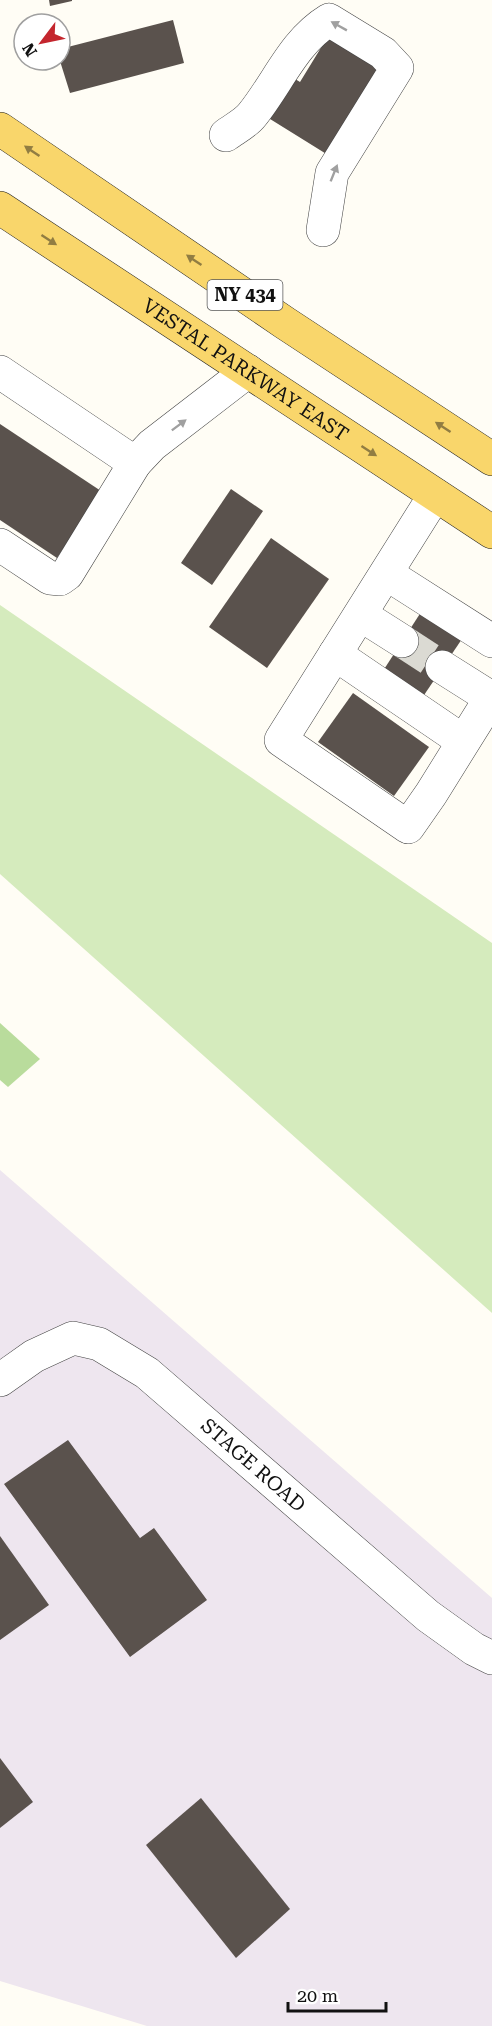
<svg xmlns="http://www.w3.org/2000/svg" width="492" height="2026" viewBox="0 0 492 2026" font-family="'Roboto Serif',serif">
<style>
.industrial{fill:#eee6ef}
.green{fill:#d5ebbd}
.forest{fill:#b9dc9c}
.building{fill:#5a524d}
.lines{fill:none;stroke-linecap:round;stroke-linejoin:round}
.minor-tunnel{stroke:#dbdad3;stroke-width:33;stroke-dasharray:33 16;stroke-linecap:butt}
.minor-casing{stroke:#444;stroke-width:34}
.major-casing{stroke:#222;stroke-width:34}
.minor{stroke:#fff;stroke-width:33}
.major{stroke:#f9d66b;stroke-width:33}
.oneway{fill:#a0a0a0}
.oneway2{fill:#917d42}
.labels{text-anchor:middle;stroke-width:6;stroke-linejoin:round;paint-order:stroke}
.shield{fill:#fff;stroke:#585858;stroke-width:1.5}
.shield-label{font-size:18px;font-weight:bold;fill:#111}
.street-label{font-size:20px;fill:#111;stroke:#fff}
</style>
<rect width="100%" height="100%" fill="#fffdf5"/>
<path class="industrial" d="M0,1170L492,1598V2026H147L0,1981Z"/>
<path class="green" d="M0,605L492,943V1313L0,874Z"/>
<path class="forest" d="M0,1023L40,1059L8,1087L0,1080Z"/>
<g class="building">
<path d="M49,0H72V1L50,6Z"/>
<path d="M173,20L184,63L70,93L60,61V49Z"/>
<path d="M330,33L383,66L328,155L262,114L287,74L300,82Z"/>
<path d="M0,424L101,491L57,558L0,520Z"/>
<path d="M231,489L263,511L212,585L181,563Z"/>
<path d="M271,538L329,579L267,668L209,627Z"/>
<path d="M423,609L464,636L420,701L381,674Z"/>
<path d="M353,693L429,747L394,796L318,742Z"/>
<path d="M68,1440L140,1538L154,1528L207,1600L130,1657L4,1484Z"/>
<path d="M0,1536L49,1605L0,1640Z"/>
<path d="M0,1758L33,1802L0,1828Z"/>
<path d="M201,1798L290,1909L236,1958L146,1845Z"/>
</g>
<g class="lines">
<path class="minor-tunnel" d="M402,641L442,667"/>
<defs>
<g id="minor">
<path d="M226,135C234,129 246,123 252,115C278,83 293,42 329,20L383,53L397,68L332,173L323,230"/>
<path d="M0,372L135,463"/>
<path d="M435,495L281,740L408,827L431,794L492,696"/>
<path d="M0,545L50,578L60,579L67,574L135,463L152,445L248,371"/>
<path d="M387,574L492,641"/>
<path d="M361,615L402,641"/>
<path d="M335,654L463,741"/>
<path d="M442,667L491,698"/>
<path id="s1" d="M0,1380L34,1356L73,1338L99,1344L147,1373L428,1616L474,1649L492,1658"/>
</g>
<g id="major">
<path d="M0,129L285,323L492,459"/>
<path id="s2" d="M0,208L492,532"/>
</g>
</defs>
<use href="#minor" class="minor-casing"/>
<use href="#major" class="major-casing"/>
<use href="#minor" class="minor"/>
<use href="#major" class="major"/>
</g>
<defs><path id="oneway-solid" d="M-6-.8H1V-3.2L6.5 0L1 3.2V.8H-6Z" transform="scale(1.5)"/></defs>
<g class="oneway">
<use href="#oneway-solid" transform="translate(339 26) rotate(-151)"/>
<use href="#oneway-solid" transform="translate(334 173) rotate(-68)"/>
<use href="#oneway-solid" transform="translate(179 425) rotate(-37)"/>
</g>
<g class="oneway2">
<use href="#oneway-solid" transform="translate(32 151) rotate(-146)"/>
<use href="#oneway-solid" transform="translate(49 240) rotate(33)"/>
<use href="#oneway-solid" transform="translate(194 260) rotate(-146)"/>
<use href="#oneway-solid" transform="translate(443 427) rotate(-147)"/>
<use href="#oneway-solid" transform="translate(369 451) rotate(33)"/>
</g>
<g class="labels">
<rect class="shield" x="207.5" y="280" width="75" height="30" rx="4.5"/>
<g class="shield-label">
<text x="245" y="301">NY 434</text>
</g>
<g class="street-label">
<text dy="7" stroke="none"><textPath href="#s2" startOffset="294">VESTAL PARKWAY EAST</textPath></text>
<text dy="7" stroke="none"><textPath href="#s1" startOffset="308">STAGE ROAD</textPath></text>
</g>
</g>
<g transform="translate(42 42) rotate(238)"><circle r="28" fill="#ffffff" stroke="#a0a0a0" stroke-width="1.5"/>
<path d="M0-4.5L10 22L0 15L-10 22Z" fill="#c4262e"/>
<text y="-9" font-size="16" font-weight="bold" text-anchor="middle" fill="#111111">N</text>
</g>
<path d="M288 2002v9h98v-9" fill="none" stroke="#111111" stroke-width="3"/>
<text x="297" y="2002" font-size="18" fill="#111111" stroke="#ffffff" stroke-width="4.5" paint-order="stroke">20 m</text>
</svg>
